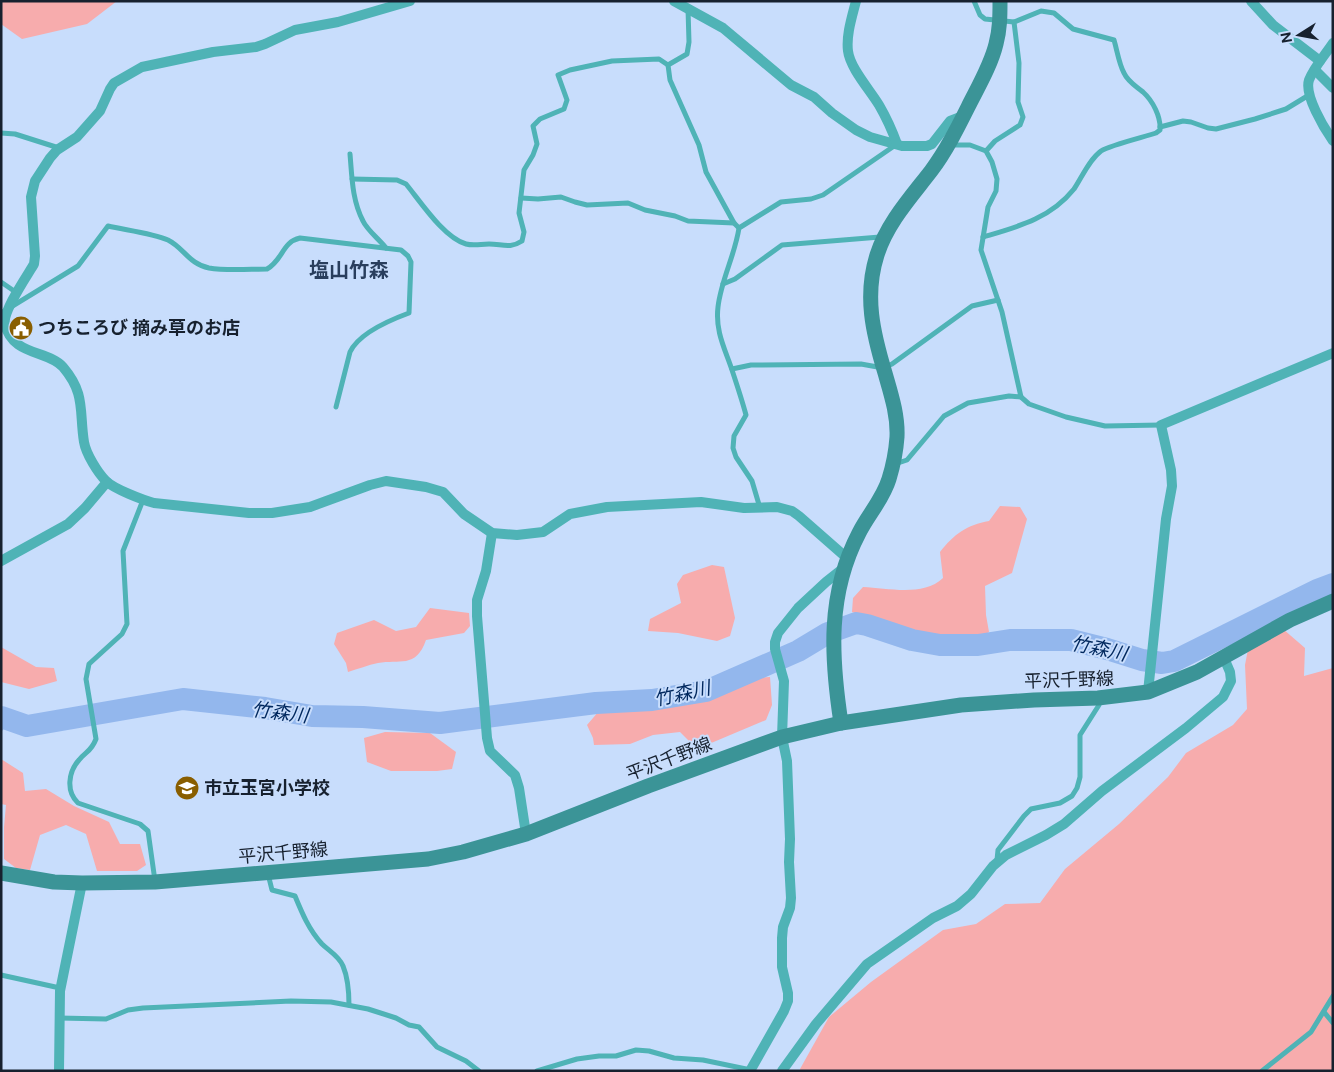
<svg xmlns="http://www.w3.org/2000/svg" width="1334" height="1072" viewBox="0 0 1334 1072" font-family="'Public Sans','Noto Sans JP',sans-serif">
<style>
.green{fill:#f7acad}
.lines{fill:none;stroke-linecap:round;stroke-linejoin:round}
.stream{stroke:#93b7ed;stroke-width:4}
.river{stroke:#93b7ed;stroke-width:22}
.lane{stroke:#4fb3b6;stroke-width:5}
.street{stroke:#4fb3b6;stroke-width:10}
.secondary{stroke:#3b9497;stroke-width:15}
.labels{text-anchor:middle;stroke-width:4;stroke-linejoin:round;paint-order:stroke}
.poi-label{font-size:18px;font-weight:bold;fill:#17212f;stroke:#c8ddfc;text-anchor:start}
.street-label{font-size:18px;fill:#17212f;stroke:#c8ddfc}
.water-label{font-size:19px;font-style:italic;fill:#01285e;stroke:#c8ddfc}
.quarter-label{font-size:20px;font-weight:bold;fill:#293e5d;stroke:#c8ddfc}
</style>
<rect width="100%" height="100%" fill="#c8ddfc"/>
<g class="green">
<path d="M1,1H117L87,24L22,39L1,24Z"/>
<path d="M1000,506L1020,507L1027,519L1012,573L985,586L986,615L989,632L977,639L940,638L909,632L852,612L853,598L863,587C888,588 923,597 943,578L940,552C954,534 967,525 989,521Z"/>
<path d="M712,565L724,567L735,618L730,636L717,641L678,633L648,631L650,619L681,603L677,584L683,575Z"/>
<path d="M430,608L469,613L470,626L464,633L426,640C416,669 399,659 378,663C368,665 358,669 348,672L346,663L334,644L337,633L374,620L396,631L416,627Z"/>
<path d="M1283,629L1305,648L1304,676L1333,668V1071H801L800,1069L829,1017L871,982L943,930L976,924L1005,904L1040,903L1065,869L1119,824L1168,777L1186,753L1233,725L1247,709L1245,665L1249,644Z"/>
<path d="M1,647L36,667L54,668L57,681L29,689L1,682Z"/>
<path d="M770,677L772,705L766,720L697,749L680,732L653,735L630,744L594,745L593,738L587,725L599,711L671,702L728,690L749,678Z"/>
<path d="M385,732L430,733L456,752L452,769L437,771H391L367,762L364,738Z"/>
<path d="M1,759L23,773L25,791L46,789L74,806L109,822L120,844H140L146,865L137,871H97L86,834L66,825L40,835L30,870L16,868L4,859V827L6,805L1,804Z"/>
</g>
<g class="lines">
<path class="stream" d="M1,729L8,719"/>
<path class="river" d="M1,717L27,726L183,699L265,708L312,716L363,717L440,723L596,703L652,700L706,691L798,651L828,633L856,623L867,625L912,640L940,645H978L1010,640H1071L1107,649L1142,660L1162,663L1174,661L1317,590L1333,584"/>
<g class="lane">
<path d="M974,1L980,15L985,19L1014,22L1041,11L1054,13L1073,29L1114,40C1117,50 1119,64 1124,73C1128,82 1136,86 1143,92C1153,101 1161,117 1160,130L1156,133C1144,137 1110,145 1101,151C1089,160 1082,177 1074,189C1050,219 1017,227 983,237"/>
<path d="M688,9L689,42L687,54L668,65L670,80L699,145L706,172L734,223L739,228"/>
<path d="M1160,127L1183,121L1191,122L1208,128L1216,129L1255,119L1286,109L1309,95"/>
<path d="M1,133L15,134L59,148"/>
<path d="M951,145H970L986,151L992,162L997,179L996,191L988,207L981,250L1002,312L1021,397"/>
<path d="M986,151L995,141L1020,125L1023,117L1018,102L1019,63L1014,22"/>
<path d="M350,154C352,177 352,200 363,221C367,230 379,239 386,248"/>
<path d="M352,179L397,180L406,184C420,201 444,238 466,244C474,246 481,244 489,244C502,244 510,249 522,241L524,232L519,213L524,170L533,155L537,144L533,126L540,119L564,109L567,100L558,75L570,70L612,61L659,59L668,65"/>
<path d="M521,198L538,199L561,197L575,202L587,205L628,203L645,210L675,216L688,221L734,223"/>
<path d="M1,282L17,293"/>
<path d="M723,284L735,279L782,245L880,237"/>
<path d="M1,313L78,266L108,226C125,230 152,233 168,240C184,248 189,264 209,268C226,271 250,269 267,269C283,260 282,242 300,238L401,250L408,256L411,262L409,313C390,320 359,333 350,352L336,407"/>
<path d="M732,369L751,365L861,364L883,368L892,364L972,306L998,300"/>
<path d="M895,464L907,460L944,416L968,403L1009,396L1021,397L1029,404L1066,417L1105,426L1161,425"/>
<path d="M143,500L123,551L127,624L122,634L89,664L86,679L96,739C91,752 86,751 79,760C68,772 66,792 78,803L140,824L148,831L155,881"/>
<path d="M760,508L752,481L736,457L733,448L734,436L746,415C742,400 737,385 732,370C725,349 715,331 718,307C721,280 735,255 739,228L781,202L811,199L823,195L897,144"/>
<path d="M997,860L998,850L1024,816L1031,809L1060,803L1072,796L1077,788L1080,777V735L1099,705V701"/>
<path d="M268,874L272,890L295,896C302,913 309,930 322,944C329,951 339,956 343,966C348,978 349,992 349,1005"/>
<path d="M1,975L60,988"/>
<path d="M1324,1012L1333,1023"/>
<path d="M59,1018L106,1019L128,1010L143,1008L291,1001L331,1002L368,1009L396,1018L409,1025L419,1027L437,1047L466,1061L479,1071"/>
<path d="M537,1071L577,1059L599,1056H616L636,1050L649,1051L674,1058L703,1060L751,1070"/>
<path d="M1262,1071L1311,1032L1333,996"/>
</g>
<g class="street">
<path d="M410,1L338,22L295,30L265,44L256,47L213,52L142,67L114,83L110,89L100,111L77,137L57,150L50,158L35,181L31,197L35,256L34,264C27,276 2,312 5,324C12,356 48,350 63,367C86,394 79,411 84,442C86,454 98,473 106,481C114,489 143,500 154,503L249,513H272L310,507L370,485L386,481L426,487L443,492L464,514L492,533L517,535L543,532L570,514L607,507L701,502L744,508L777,507L792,511L799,516L848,559"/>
<path d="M674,1L723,28L791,85L814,97L832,113L856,130L870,137L902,146H927L932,144L950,121L963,116"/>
<path d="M856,1C852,17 846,35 848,51C850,68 870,90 879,105C886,117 892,130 897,144"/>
<path d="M1251,1L1273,25L1320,61"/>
<path d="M1333,43C1325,55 1314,67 1309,80C1304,95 1324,128 1333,141"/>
<path d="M1315,70L1333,88"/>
<path d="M492,533L486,571L477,600V616L487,738L490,751L515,775L519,788L526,834"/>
<path d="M1,561L68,524L85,508L107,482"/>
<path d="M1148,692L1166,519L1172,486L1171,470L1161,425L1333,353"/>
<path d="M59,1071L60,991L82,883"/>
<path d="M750,1071L784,1011L788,1001V993L782,967V938L783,927L790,908L791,898L789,862L790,839L787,761L782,737L784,681L775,649V642L778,633L798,608L826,582L845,567"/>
<path d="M782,1071L816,1024L867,964L933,918L957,906L971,894L993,866L1006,855L1046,835L1064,824L1102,791L1186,728L1223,697L1231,681L1230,672L1224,658"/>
</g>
<g class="secondary">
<path d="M841,723C831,657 827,594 859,533C868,515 883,499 889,479C893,466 896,451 897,437C898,415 891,394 885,373C873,333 864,296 877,255C887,223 911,197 931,171C946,151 957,129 968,107C978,87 991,65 996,44C1000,29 1000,16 1000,1"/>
<path d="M1,873L54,882L82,883L155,882L428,859L463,852L526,834L648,786L782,737L841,723L961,705L1034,700L1098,698L1148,692L1197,672L1290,620L1333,601"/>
</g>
</g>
<defs>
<symbol id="civic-disc" viewBox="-11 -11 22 22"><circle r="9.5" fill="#895e00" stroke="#c8ddfc"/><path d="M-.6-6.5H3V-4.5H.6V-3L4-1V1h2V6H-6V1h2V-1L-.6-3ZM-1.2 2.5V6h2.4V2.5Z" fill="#fff"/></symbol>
<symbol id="school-disc" viewBox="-11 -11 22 22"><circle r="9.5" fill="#895e00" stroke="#c8ddfc"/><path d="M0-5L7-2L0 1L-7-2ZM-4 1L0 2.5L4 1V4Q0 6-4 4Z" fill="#fff"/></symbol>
</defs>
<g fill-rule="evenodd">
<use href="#civic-disc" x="7" y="314" width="28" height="28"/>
<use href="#school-disc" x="173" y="774" width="28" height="28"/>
</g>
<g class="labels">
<g class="poi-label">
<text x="38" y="334">つちころび 摘み草のお店</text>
<text x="204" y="794">市立玉宮小学校</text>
</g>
<g class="street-label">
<text transform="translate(1069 680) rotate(-2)" y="6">平沢千野線</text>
<text transform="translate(669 759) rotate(-21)" y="6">平沢千野線</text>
<text transform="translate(283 853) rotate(-5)" y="6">平沢千野線</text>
</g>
<g class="water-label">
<text transform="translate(1099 648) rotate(12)" y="7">竹森川</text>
<text transform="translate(682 693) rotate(-12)" y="7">竹森川</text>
<text transform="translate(280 712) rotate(7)" y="7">竹森川</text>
</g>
<g class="quarter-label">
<text x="349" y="277">塩山竹森</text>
</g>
</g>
<rect width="1334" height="1072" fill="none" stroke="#17212f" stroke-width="5"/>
<g transform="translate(1299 35) rotate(259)" stroke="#c8ddfc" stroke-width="4" paint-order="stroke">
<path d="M0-4L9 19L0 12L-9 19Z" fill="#17212f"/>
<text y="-8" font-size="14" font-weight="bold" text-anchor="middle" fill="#17212f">N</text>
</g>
</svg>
